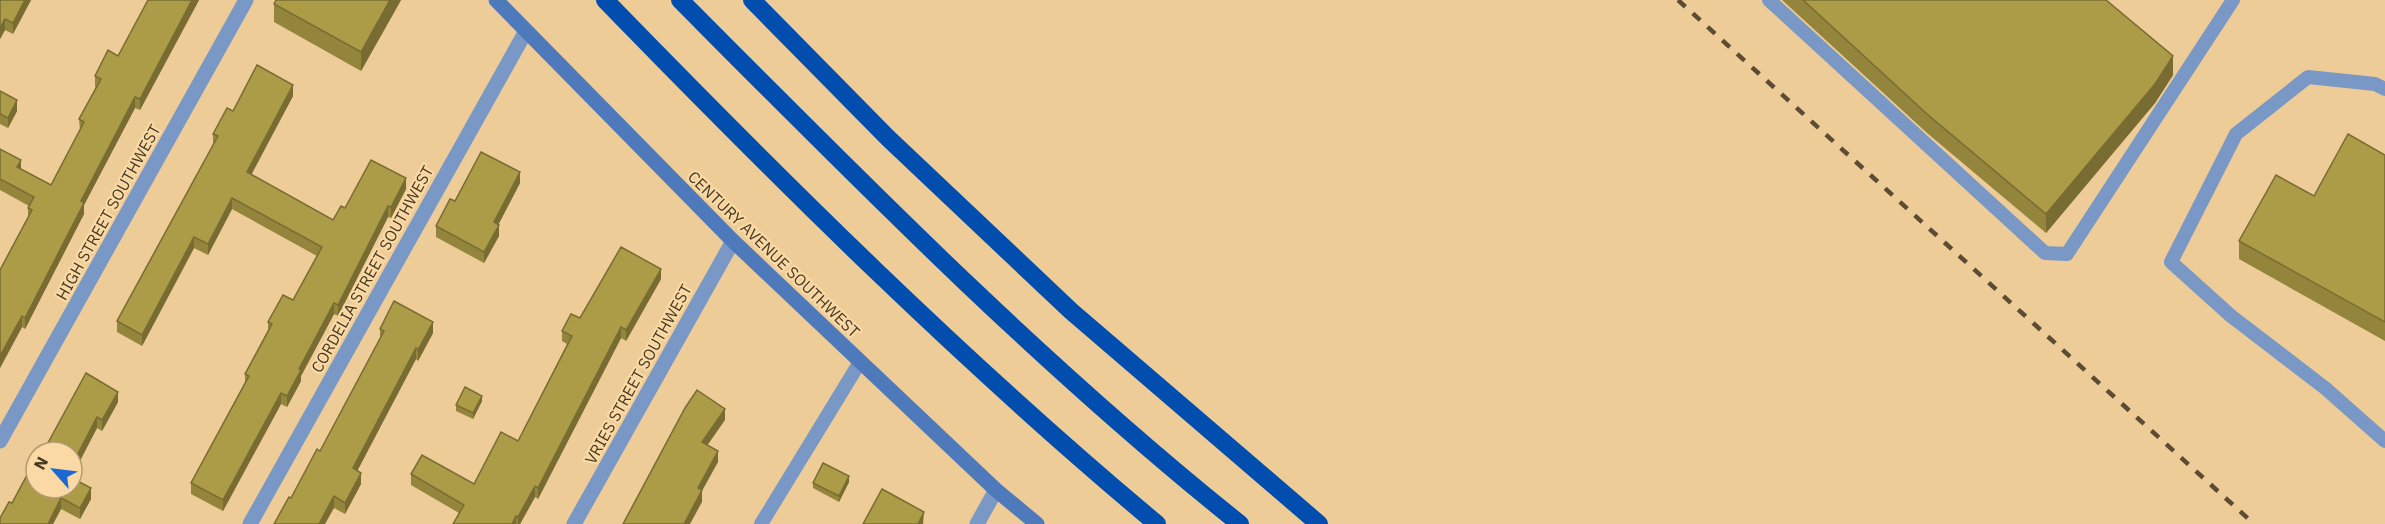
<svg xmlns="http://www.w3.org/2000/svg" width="2385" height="524" viewBox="0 0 2385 524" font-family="'IBM Plex Sans',sans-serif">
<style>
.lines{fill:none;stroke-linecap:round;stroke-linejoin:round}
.lane{stroke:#7a98c5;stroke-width:14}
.street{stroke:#7a98c5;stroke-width:15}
.secondary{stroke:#4e7abc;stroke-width:15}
.highway{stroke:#014eae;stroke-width:18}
.rail{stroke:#5c4c33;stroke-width:4.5;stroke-dasharray:10 10;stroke-linecap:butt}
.wall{fill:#94853d}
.shaded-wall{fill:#786c32}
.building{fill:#ac9b47;stroke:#786c32;stroke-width:1.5}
.labels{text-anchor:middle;stroke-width:4.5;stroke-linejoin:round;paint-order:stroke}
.street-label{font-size:16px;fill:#463924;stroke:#fad9a4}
</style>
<rect width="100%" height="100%" fill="#edcc98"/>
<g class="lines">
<g class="lane">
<path d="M1769,0L2045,253L2067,254L2233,0"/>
<path d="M2385,89L2375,84L2308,77L2236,134L2171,262L2231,316L2325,388L2385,441"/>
<path d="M761,524L860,362"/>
</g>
<g class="street">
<path d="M0,441L246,0"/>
<path d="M250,524L526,31"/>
<path d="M574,524L733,241"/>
<path d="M977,524L996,490"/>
</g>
<path class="secondary" d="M496,0L733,241L996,490L1037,524"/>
<g class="highway">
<path d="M605,0C782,182 962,361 1157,524"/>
<path d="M680,0C860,181 1040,364 1240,524"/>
<path d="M752,0L888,138L1071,311L1319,524"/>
</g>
<path class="rail" d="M1678,0L2254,524"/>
</g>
<g class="wall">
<path d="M0,0H31L13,34L5,30L0,39Z"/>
<path d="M148,0H199L140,110L135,108L84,205V214L25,329L22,327L0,368V270L28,219V208L29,206L0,190V149L21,169L51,185L80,130L79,119L96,87H95V76L118,56Z"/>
<path d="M276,0H401L361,71L274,22V4Z"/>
<path d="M1782,0H2106L2173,75L2155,103L2046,233L1927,133Z"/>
<path d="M0,91L17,111L8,128L0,124Z"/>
<path d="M293,96L251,174L333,220L345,208L406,189L391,218L388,217L338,316L334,314L301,376V381L287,407L281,404L223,511L191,494V483L245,382V374L268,330V322L293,300L317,256L232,209L208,255L194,248L142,346L117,332V321L213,144V134L233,111Z"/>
<path d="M2385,155V341L2239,259V241Z"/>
<path d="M520,183L498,225L499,236L484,263L436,237V226L455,201Z"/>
<path d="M661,279L626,341L621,338L538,499L535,497L520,524H453L459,513L411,485V474L474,484L518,441L567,344L562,341V331L580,318Z"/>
<path d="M380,329L433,333L418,361L416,359L357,471L361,484L345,514L334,508L291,498L320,451L380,339Z"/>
<path d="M482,401L473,419L456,411V405Z"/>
<path d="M118,402L102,431L97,428L72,476V452H43Z"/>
<path d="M34,462L91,499L80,519L61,509L53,524L12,503Z"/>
<path d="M849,482L839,502L813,488V483Z"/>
</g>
<g class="shaded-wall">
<path d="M25,0H31L13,34V23Z"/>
<path d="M192,0H199L140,110V99Z"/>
<path d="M390,0H401L361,71V52Z"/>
<path d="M5,19V30L0,39V28Z"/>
<path d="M2173,56V75L2155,103L2046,233V214Z"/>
<path d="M293,85V96L247,183V172Z"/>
<path d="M135,97V108L84,205V214L25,329V318L81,201Z"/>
<path d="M17,100V111L8,128V118Z"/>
<path d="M21,160V171L17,167Z"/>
<path d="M520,172V183L494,233V222Z"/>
<path d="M406,178V189L391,218V207Z"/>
<path d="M232,198V209L208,255V244Z"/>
<path d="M388,206V217L338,316V305Z"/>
<path d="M499,225V236L484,263V252Z"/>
<path d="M194,237V248L142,346V335Z"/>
<path d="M661,269V279L626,341V330Z"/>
<path d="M334,303V314L301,376V381L287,407V396L299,369Z"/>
<path d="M22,316V327L0,368V356Z"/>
<path d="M433,322V333L418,361V350Z"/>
<path d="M621,327V338L538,499V488Z"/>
<path d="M416,348V359L353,479V468Z"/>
<path d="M118,392V402L102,431V420Z"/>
<path d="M281,393V404L223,511V500Z"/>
<path d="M482,396V401L473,419V413Z"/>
<path d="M725,409V420L702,453V442Z"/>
<path d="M97,417V428L72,476V465Z"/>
<path d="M718,451V462L702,491V502L690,524H684L698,488Z"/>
<path d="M361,473V484L345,514V503Z"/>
<path d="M849,476V482L839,502V496Z"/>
<path d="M535,486V497L520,524H518V517Z"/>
<path d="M91,488V499L80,519V508Z"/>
<path d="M334,496V508L325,524H319Z"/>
<path d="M61,498V509L53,524H48Z"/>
<path d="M924,512L923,524H918Z"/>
<path d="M516,516V524H512Z"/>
</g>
<g class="building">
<path d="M0,0H25L13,23L5,19L0,28Z"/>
<path d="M148,0H192L140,99L135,97L81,201L84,203L25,318L22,316L0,356V270L32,210L28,208L34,197L0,179V149L21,160L17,167L51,185L84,122L79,119L101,79L95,76L108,50L118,56Z"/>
<path d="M276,0H390L361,52L274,4Z"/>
<path d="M1803,0H2106L2173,56L2155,84L2046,214L1927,114Z"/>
<path d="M257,65L293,85L247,172L333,220L341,206L345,208L371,160L406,178L391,207L388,206L338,305L334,303L299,369L301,370L287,396L281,393L223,500L191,483L249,376L245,374L272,324L268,322L283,295L293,300L322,247L232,198L208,244L194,237L142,335L117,321L218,136L213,134L227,108L233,111Z"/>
<path d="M0,91L17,100L8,118L0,114Z"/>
<path d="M2348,134L2385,155V322L2239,241L2276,175L2314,196Z"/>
<path d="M481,152L520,172L494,222L499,225L484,252L436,226L450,199L455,201Z"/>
<path d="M621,247L661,269L626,330L621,327L538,488L535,486L518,517L516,516L512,524H453L464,505L411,474L422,455L474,484L501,432L518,441L572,336L562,331L571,314L580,318Z"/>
<path d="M394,301L433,322L418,350L416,348L353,468L361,473L345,503L334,496L319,524H274L289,497L291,498L317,449L320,451L384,331L380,329Z"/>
<path d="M86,373L118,392L102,420L97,417L72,465V452H43Z"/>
<path d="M465,387L482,396L473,413L456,405Z"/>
<path d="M697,390L725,409L702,442L718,451L698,488L702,490L684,524H623L685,408Z"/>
<path d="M34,462L36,463V488H72V478L91,488L80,508L61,498L48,524H0V518L9,502L12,503Z"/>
<path d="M823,463L849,476L839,496L813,483Z"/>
<path d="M882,489L924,512L918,524H863Z"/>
</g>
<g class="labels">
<g class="street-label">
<text transform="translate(108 212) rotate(-61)" y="6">HIGH STREET SOUTHWEST</text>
<text transform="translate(774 254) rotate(44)" y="6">CENTURY AVENUE SOUTHWEST</text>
<text transform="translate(372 269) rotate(-61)" y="6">CORDELIA STREET SOUTHWEST</text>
<text transform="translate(638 374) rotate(-61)" y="6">VRIES STREET SOUTHWEST</text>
</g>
</g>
<g transform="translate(54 470) rotate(298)"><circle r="28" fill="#fad9a4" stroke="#b29971" stroke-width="1.5"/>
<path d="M0-4.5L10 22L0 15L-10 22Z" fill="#1d69d4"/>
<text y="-9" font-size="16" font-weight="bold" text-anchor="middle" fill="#463924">N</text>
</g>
</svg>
